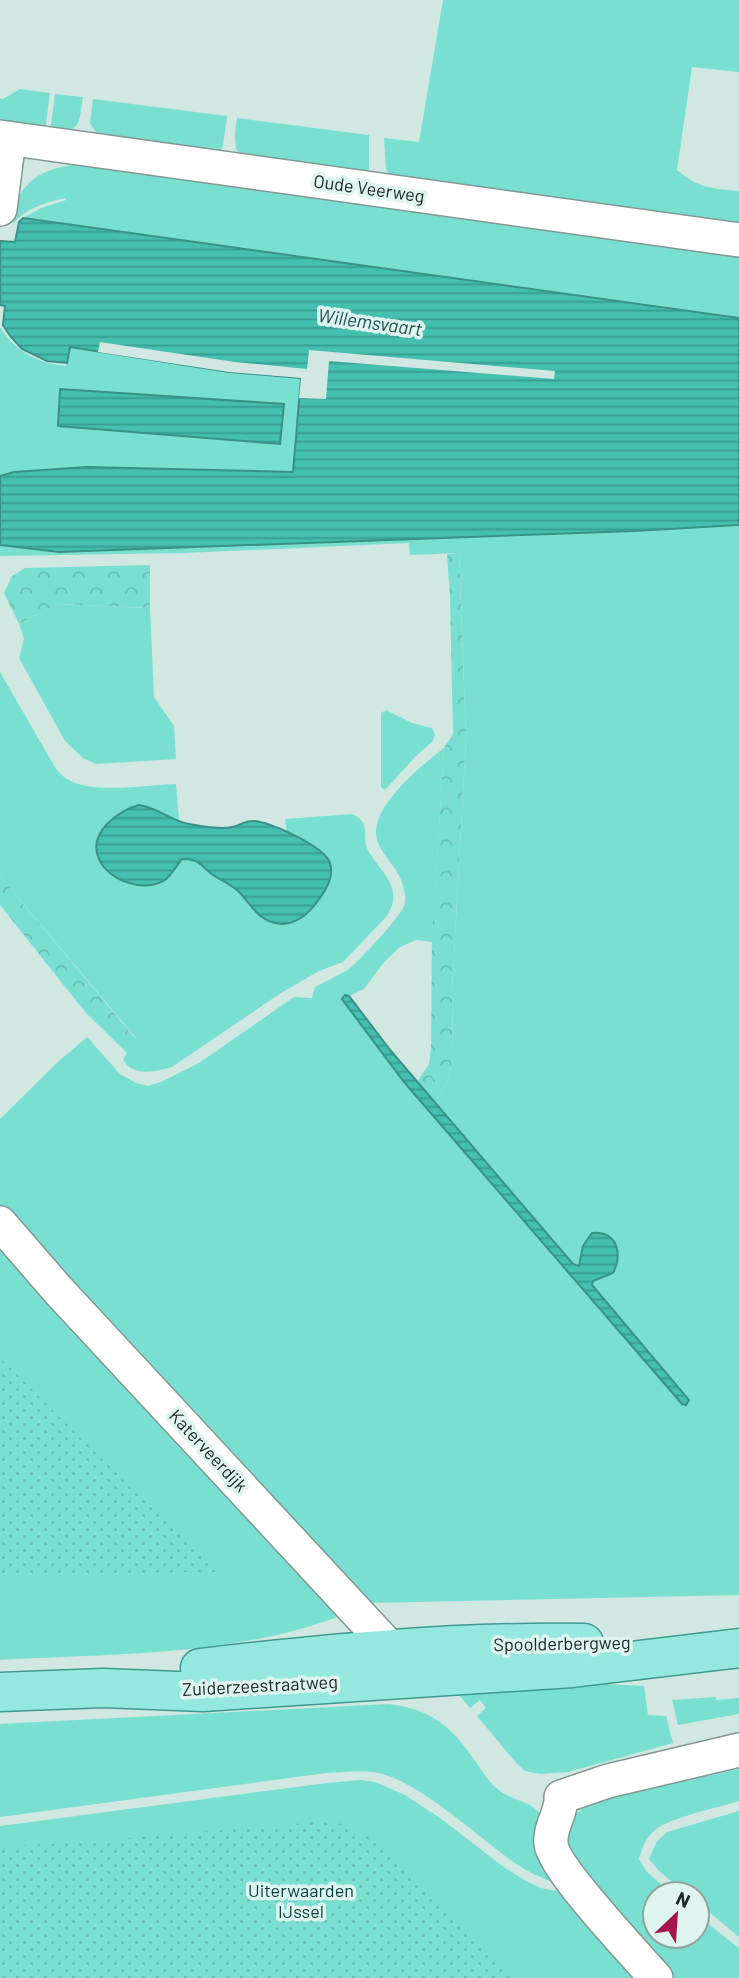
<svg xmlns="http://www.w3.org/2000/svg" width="739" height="1978" viewBox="0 0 739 1978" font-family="Barlow,sans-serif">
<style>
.grass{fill:#79e0d1;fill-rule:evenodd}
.forest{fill:url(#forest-crowns)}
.park{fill:url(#park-dots)}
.water{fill:url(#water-rules);stroke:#399287;stroke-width:2}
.pier{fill:#d0e7e2}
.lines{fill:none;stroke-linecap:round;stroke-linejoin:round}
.minor-casing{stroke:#829793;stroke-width:36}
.major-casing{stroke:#3f9a8f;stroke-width:41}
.minor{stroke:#fff;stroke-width:33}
.major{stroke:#95e8dd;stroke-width:38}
.labels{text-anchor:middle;stroke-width:7;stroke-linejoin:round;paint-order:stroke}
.street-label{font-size:18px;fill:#202827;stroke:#ddf4ef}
.park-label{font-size:18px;fill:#063f39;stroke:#ddf4ef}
.water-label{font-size:19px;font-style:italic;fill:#1f524b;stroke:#ddf4ef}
</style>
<defs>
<pattern id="forest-crowns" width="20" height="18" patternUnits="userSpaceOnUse" patternTransform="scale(1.75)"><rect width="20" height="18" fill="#79e0d1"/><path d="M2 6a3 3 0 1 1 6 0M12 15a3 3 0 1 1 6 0" fill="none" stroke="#68c0b3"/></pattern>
<pattern id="park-dots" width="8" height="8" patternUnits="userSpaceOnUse" patternTransform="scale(1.75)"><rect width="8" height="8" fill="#79e0d1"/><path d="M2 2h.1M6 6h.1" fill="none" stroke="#68c0b3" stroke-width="1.8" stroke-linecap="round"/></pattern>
<pattern id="water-rules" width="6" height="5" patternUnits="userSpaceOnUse" patternTransform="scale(1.75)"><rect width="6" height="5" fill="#44bfb0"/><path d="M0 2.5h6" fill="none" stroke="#389b8f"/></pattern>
</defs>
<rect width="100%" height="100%" fill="#d0e7e2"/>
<g class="grass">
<path d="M443,0H739V72L692,67L677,170C700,189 711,188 739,191V228L392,180L386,169L384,138L419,142Z"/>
<path d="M20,89L50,93L45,131L0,124V98L3,99Z"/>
<path d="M55,94L83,97C78,127 82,131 50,132Z"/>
<path d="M93,99L227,116L223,146L218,155L100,139L90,123Z"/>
<path d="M237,118L369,135V169L364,176L242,159C232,146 235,133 237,118Z"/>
<path d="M96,162L739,253V318L23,218L41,208L66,200V198C47,202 26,208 14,223L8,221C10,212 14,205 19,196C36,167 65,166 96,162Z"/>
<path d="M0,327C16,352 37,363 66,366L70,347L229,372L301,378L293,472L87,467L14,472L0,476ZM60,389L283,404L280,443L58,426Z"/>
<path d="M739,525V1595L368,1603L0,1208V1119L60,1060L87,1037L120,1074L136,1083L148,1086L161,1082L199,1063L294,997L312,998L315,987C326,981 337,976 348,970C357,964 401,916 404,906C407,898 404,888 401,880C395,864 377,851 376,834C374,804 422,765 444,748L432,942L416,940L400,947L384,962L364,989L349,996L345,995L404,1082L682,1404L684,1405L689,1402V1399L592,1285L593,1281L613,1273L583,1246L579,1266L573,1264L435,1103L448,1081L453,1055L452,991L466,738L459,553L410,555L409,543L184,553L0,556V545L59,552L634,531Z"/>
<path d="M58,604L150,608L154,697L174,726L176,759L96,764L83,758L65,741L19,658L24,639L19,624Z"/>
<path d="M0,672L56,769C60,773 64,778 69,780C92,794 149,785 176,784L179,821L174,819L122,880C140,886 157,888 172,874C175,870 178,864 182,859L193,860L199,863L208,872L236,889L250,907L276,923L284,924L304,916L330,865L324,854L287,832L285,819L352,814C373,823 360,836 369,852C383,875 405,889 386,917L343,962L319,971L281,993L172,1067C155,1072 134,1077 123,1060L135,1037L0,876Z"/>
<path d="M386,710L412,723L432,728L435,735L432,742L416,756L385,790L381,787V713Z"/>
<path d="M0,1238L336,1611L337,1617C234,1656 109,1654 0,1660Z"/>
<path d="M512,1679L644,1686L648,1715L666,1716L673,1743L568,1772L540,1774L525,1771L517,1764L477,1716L486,1708L480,1700L470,1708L460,1696L459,1683Z"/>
<path d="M716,1697V1700L739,1698V1714L678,1725L672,1700Z"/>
<path d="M389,1704C433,1710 451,1726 476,1762C483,1772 489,1783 500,1791C513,1801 531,1801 541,1815L556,1879L552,1882C540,1877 528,1872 518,1865C479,1839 420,1780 374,1772C358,1770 342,1772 326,1773L0,1817V1724Z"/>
<path d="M739,1769V1801C719,1807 669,1818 655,1830C646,1837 642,1848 639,1859L646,1871L672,1894H655V1936H697V1915L739,1948V1978H666L602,1902L563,1836L569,1821L589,1802Z"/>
<path d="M360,1780L375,1782L405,1795L440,1818L505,1868L528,1882L541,1888L567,1893L641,1978H0V1826L327,1783Z"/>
<path d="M739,1811V1937L697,1902V1894H687L659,1871L649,1859L657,1841L667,1832Z"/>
</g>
<g class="forest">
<path d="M459,553L466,738L452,991L453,1055L448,1081L435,1103L417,1082L429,1064L431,1048L432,934L444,748L453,734L450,599L447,554Z"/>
<path d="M150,565V608L58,604L19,624L4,593L12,576L25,568Z"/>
<path d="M0,876L135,1038L127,1053L85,1012L0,905Z"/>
</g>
<g class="park">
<path d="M0,1358L217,1572L0,1574Z"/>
<path d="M317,1822L344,1824L368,1837L391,1856L518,1978H0V1847L96,1841Z"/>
</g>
<g class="water">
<path d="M23,218L739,318V525L634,531L59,552L0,545V476L14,472L87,467L293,472L301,378L229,372L70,347L67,363L47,361L22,349L10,336L3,325L5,306L0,305V241L15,242L19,222Z"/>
<path d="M60,389L284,404L280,444L58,426Z"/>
<path d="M139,805C157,807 171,821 189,824C202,826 218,830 232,827C238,826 245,821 252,821C268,820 325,847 330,863C334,876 327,888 320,898C311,911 299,924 282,924C260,923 253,907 240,893C232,884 219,880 209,872C204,868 200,861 192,860C191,859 183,859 182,859C176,866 172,875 165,880C144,893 109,881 99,859C87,834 118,810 139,805Z"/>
<path d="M345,995L349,996L391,1051L573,1264L579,1266L583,1246L592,1233C617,1231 623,1253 613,1273L593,1281L592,1285L689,1400L686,1405L682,1404L404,1082L344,1002L342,999Z"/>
</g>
<path class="pier" d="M100,342L235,362L307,369L309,350L555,371L554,379L329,361L326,399L299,398L301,378L229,372L98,352Z"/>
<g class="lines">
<defs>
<g id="minor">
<path d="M0,137L739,240"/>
<path d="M0,209L9,139"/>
<path d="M0,1223L58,1290L406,1665"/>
<path d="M656,1978C636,1955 554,1869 551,1844C549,1827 562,1813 561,1797L608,1781L739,1750"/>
</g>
<g id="major">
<path d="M200,1668C327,1653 456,1641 584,1643"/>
<path d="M0,1692L103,1688L203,1692L572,1668L739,1648"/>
</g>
</defs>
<use href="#minor" class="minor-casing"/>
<use href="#major" class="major-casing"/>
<use href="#minor" class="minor"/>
<use href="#major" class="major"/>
</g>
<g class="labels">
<g class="street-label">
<text transform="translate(369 189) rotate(8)" y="6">Oude Veerweg</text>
<text transform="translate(208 1451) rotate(47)" y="6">Katerveerdijk</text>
<text transform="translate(562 1644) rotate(-1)" y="6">Spoolderbergweg</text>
<text transform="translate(260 1686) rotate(-3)" y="6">Zuiderzeestraatweg</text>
</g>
<g class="park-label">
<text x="301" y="1897">Uiterwaarden<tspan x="301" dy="21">IJssel</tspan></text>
</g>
<g class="water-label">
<text transform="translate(370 322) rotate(8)" y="7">Willemsvaart</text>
</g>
</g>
<g transform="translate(676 1915) rotate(25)"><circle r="33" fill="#ddf4ef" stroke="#91a29f" stroke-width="2"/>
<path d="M0-5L12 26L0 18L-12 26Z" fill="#a51351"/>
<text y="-10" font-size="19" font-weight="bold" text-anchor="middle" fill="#202827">N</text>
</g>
</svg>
